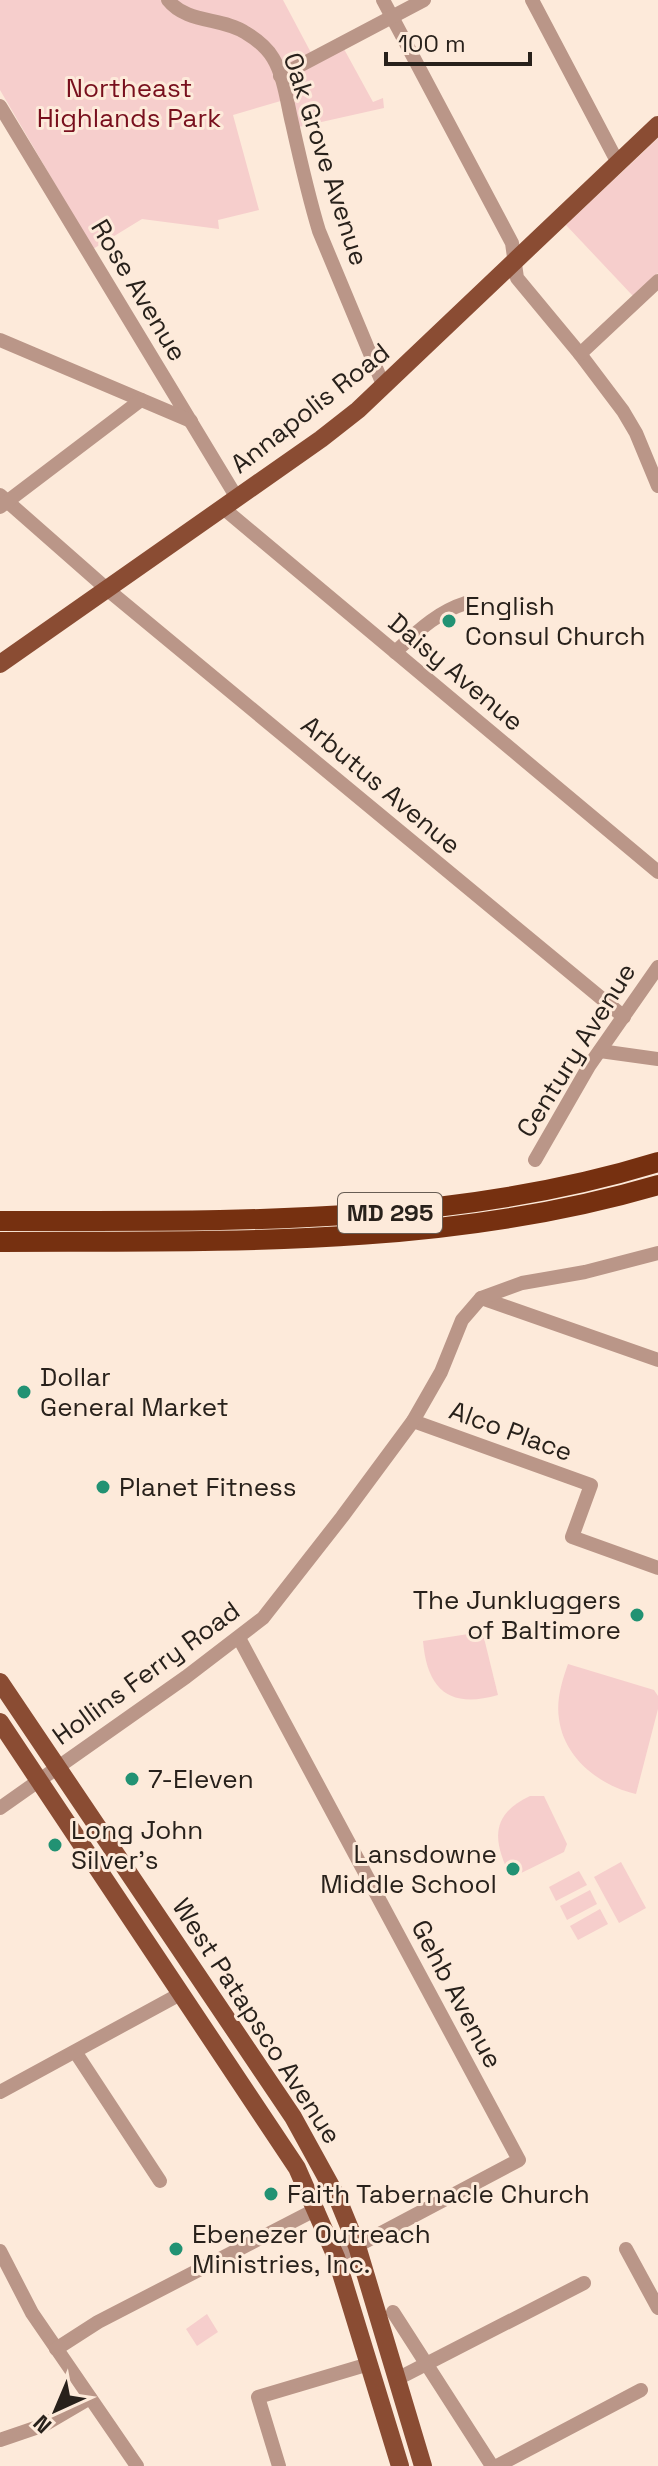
<svg xmlns="http://www.w3.org/2000/svg" width="658" height="2466" viewBox="0 0 658 2466" font-family="'Space Grotesk',sans-serif">
<style>
.green{fill:#f6cecc}
.lines{fill:none;stroke-linecap:round;stroke-linejoin:round}
.minor{stroke:#ba9688;stroke-width:14}
.major{stroke:#8a4c33;stroke-width:18}
.highway{stroke:#763010;stroke-width:20}
.poi-dot{fill:#229273;stroke:#fdeada;stroke-width:3}
.labels{text-anchor:middle;stroke-width:6;stroke-linejoin:round;paint-order:stroke}
.shield{fill:#fdeada;stroke:#685d54;stroke-width:2}
.shield-label{font-size:24px;font-weight:bold;fill:#28211b}
.park-label{font-size:26px;fill:#780f1d;stroke:#fdeada}
.street-label{font-size:26px;fill:#28211b;stroke:#fdeada}
.poi-label{font-size:26px;fill:#28211b;stroke:#fdeada;text-anchor:start}
</style>
<rect width="100%" height="100%" fill="#fdeada"/>
<g class="green">
<path d="M0,0H283L317,64L344,49L373,102L383,98L384,108L299,127L291,98L233,115L259,210L218,220L219,229L142,219L93,249L0,90Z"/>
<path d="M658,138V273L633,296L566,225Z"/>
<path d="M475,1633L484,1638L498,1695C450,1709 427,1690 423,1641Z"/>
<path d="M568,1664L654,1690L658,1696V1709L636,1794C600,1786 564,1758 559,1719C556,1700 562,1681 568,1664Z"/>
<path d="M530,1796H544L567,1844L564,1852L511,1878C494,1843 488,1816 530,1796Z"/>
<path d="M621,1862L646,1908L619,1923L594,1877Z"/>
<path d="M579,1871L587,1885L556,1901L549,1887Z"/>
<path d="M590,1890L597,1904L567,1920L560,1906Z"/>
<path d="M600,1909L608,1924L578,1940L570,1926Z"/>
<path d="M207,2314L218,2332L197,2346L186,2329Z"/>
</g>
<g class="lines">
<g class="minor">
<path d="M168,0C187,24 222,17 246,33C256,39 267,48 273,58C284,76 287,102 292,123C300,159 308,195 319,231L384,387"/>
<path d="M383,0L512,243L517,278L580,354L623,411L636,433L658,486"/>
<path d="M532,0L618,163"/>
<path d="M280,76L424,0"/>
<path d="M0,106L237,498"/>
<path d="M0,340L191,421"/>
<path d="M580,354L658,281"/>
<path d="M0,495L108,590L624,1017"/>
<path d="M0,507L141,400"/>
<path d="M223,508L658,872"/>
<path d="M395,652C417,632 437,612 466,603"/>
<path d="M600,1051L658,1059"/>
<path d="M535,1160L589,1066L658,967"/>
<path d="M481,1298L658,1360"/>
<path d="M413,1421L591,1485L572,1537L658,1568"/>
<path d="M239,1638L519,2160L336,2257"/>
<path d="M0,1808L186,1677L263,1618L342,1517L413,1421L441,1372L462,1320L481,1298L522,1283L585,1272L658,1253"/>
<path d="M76,2053L160,2181"/>
<path d="M0,2092L182,1993"/>
<path d="M626,2249L658,2308"/>
<path d="M0,2251L32,2313L137,2466"/>
<path d="M393,2312L492,2466"/>
<path d="M56,2349L98,2322L309,2213L318,2211"/>
<path d="M397,2379L584,2283"/>
<path d="M0,2440L44,2425L90,2398"/>
<path d="M279,2466L258,2397L369,2364"/>
<path d="M497,2466L641,2390"/>
</g>
<g class="major">
<path d="M0,664L321,439L358,410L658,125"/>
<path d="M0,1682L293,2117L337,2197L357,2246L423,2466"/>
<path d="M0,1722L297,2168L336,2257L400,2466"/>
</g>
<g class="highway">
<path d="M0,1221C221,1220 444,1228 658,1162"/>
<path d="M0,1242C221,1241 444,1248 658,1185"/>
</g>
</g>
<g class="poi-dot">
<circle cx="449" cy="621" r="8"/>
<circle cx="24" cy="1392" r="8"/>
<circle cx="103" cy="1487" r="8"/>
<circle cx="637" cy="1615" r="8"/>
<circle cx="132" cy="1779" r="8"/>
<circle cx="55" cy="1845" r="8"/>
<circle cx="513" cy="1869" r="8"/>
<circle cx="271" cy="2194" r="8"/>
<circle cx="176" cy="2249" r="8"/>
</g>
<g class="labels">
<rect class="shield" x="338" y="1193" width="104" height="40" rx="6"/>
<g class="shield-label">
<text x="390" y="1221">MD 295</text>
</g>
<g class="park-label">
<text x="129" y="97">Northeast<tspan x="129" dy="30">Highlands Park</tspan></text>
</g>
<g class="street-label">
<text transform="translate(326 159) rotate(72)" y="9">Oak Grove Avenue</text>
<text transform="translate(139 290) rotate(59)" y="9">Rose Avenue</text>
<text transform="translate(310 408) rotate(-38)" y="9">Annapolis Road</text>
<text transform="translate(456 672) rotate(40)" y="9">Daisy Avenue</text>
<text transform="translate(381 785) rotate(40)" y="9">Arbutus Avenue</text>
<text transform="translate(576 1050) rotate(-58)" y="9">Century Avenue</text>
<text transform="translate(511 1431) rotate(20)" y="9">Alco Place</text>
<text transform="translate(146 1673) rotate(-36)" y="9">Hollins Ferry Road</text>
<text transform="translate(457 1994) rotate(62)" y="9">Gehb Avenue</text>
<text transform="translate(257 2021) rotate(57)" y="9">West Patapsco Avenue</text>
</g>
<g class="poi-label">
<text x="465" y="615">English<tspan x="465" dy="30">Consul Church</tspan></text>
<text x="40" y="1386">Dollar<tspan x="40" dy="30">General Market</tspan></text>
<text x="119" y="1496">Planet Fitness</text>
<text x="621" y="1609" text-anchor="end">The Junkluggers<tspan x="621" dy="30">of Baltimore</tspan></text>
<text x="148" y="1788">7-Eleven</text>
<text x="71" y="1839">Long John<tspan x="71" dy="30">Silver's</tspan></text>
<text x="497" y="1863" text-anchor="end">Lansdowne<tspan x="497" dy="30">Middle School</tspan></text>
<text x="287" y="2203">Faith Tabernacle Church</text>
<text x="192" y="2243">Ebenezer Outreach<tspan x="192" dy="30">Ministries, Inc.</tspan></text>
</g>
</g>
<g transform="translate(56 2410) rotate(224)" stroke="#fdeada" stroke-width="6" paint-order="stroke">
<path d="M0-6L14 30L0 20L-14 30Z" fill="#28211b"/>
<text y="-12" font-size="22" font-weight="bold" text-anchor="middle" fill="#28211b">N</text>
</g>
<path d="M386 52v12h144v-12" fill="none" stroke="#28211b" stroke-width="4"/>
<text x="398" y="52" font-size="24" fill="#28211b" stroke="#fdeada" stroke-width="6" paint-order="stroke">100 m</text>
</svg>
